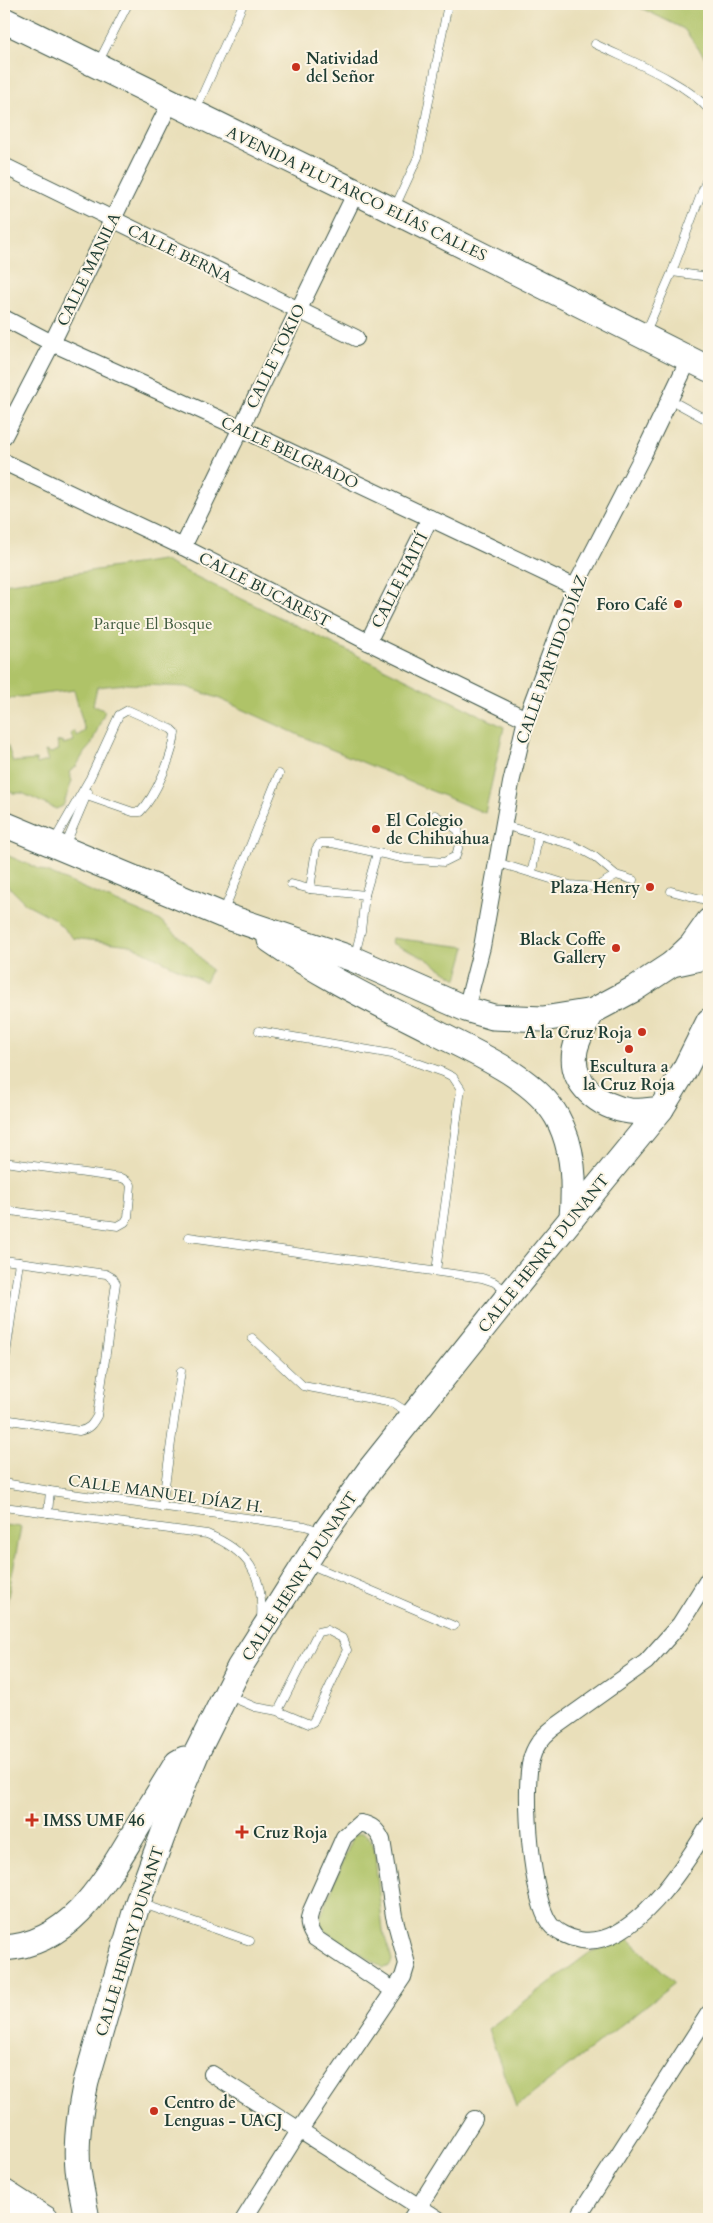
<svg xmlns="http://www.w3.org/2000/svg" width="713" height="2223" viewBox="0 0 713 2223" font-family="Cardo,serif">
<style>
.green{fill:#afc367;stroke:#67804e}
.lines{fill:none;stroke-linecap:round;stroke-linejoin:round}
.lane-casing{stroke:#3d5548;stroke-width:9}
.street-casing{stroke:#3d5548;stroke-width:18}
.primary-casing{stroke:#3d5548;stroke-width:27}
.lane{stroke:#fff;stroke-width:8}
.street{stroke:#fff;stroke-width:16}
.primary{stroke:#fff;stroke-width:25}
.poi-dot{fill:#c8321e;stroke:#fcf5e5;stroke-width:2}
.labels{text-anchor:middle;stroke-width:4;stroke-linejoin:round;paint-order:stroke}
.poi-label{font-size:16px;font-weight:bold;fill:#1f3d34;stroke:#fcf5e5;text-anchor:start}
.street-label{font-size:16px;fill:#1f3d34;stroke:#fcf5e5}
.park-label{font-size:16px;fill:#435e41;stroke:#fcf5e5}
</style>
<rect width="100%" height="100%" fill="#fcf5e5"/>
<filter id="ink" filterUnits="userSpaceOnUse"><feTurbulence type="fractalNoise" baseFrequency=".02" numOctaves="2"/><feDisplacementMap in="SourceGraphic" scale="10" xChannelSelector="R" yChannelSelector="G"/><feConvolveMatrix kernelMatrix="1 2 1 2 8 2 1 2 1" color-interpolation-filters="sRGB"/></filter>
<filter id="wash" filterUnits="userSpaceOnUse"><feTurbulence type="fractalNoise" baseFrequency=".0096" numOctaves="4" result="noise"/><feDisplacementMap in="SourceGraphic" scale="20" xChannelSelector="R" yChannelSelector="G"/><feGaussianBlur stdDeviation="1.12" result="paint"/><feColorMatrix in="noise" values="0 0 0 0 0 0 0 0 0 0 0 0 0 0 0 0 0 1.4 0 .05"/><feComposite in="paint" operator="in"/></filter>
<g filter="url(#wash)">
<rect width="100%" height="100%" fill="#e9dfba"/>
<g class="green">
<path d="M633,4H709V63L684,29Z"/>
<path d="M162,560L504,727L485,813L321,745L220,699L187,687L125,684L97,687L93,705L105,711L91,745L84,753L76,767L69,772L72,781L63,806L56,809L22,793H13L4,789V741H6L13,762L36,760L37,764L48,761L45,751L51,753L59,750L57,742L62,741L63,744L74,741L71,734L74,731L77,736L85,731L74,690L4,699V584Z"/>
<path d="M4,854L161,921L191,947L211,970L205,982L131,945L73,938L53,918L25,903L4,882Z"/>
<path d="M392,938L466,947L457,979L425,958L391,943Z"/>
<path d="M4,1525L21,1527L4,1618Z"/>
<path d="M362,1833L369,1837L374,1847L383,1931L392,1960L390,1966L384,1968L323,1930L320,1918L354,1835Z"/>
<path d="M628,1938L675,1983L516,2107L488,2029L589,1953Z"/>
</g>
</g>
<g filter="url(#ink)">
<g class="lines">
<defs>
<g id="lane">
<path d="M595,44C630,61 685,81 709,110"/>
<path d="M98,63L128,4"/>
<path d="M196,109L243,4"/>
<path d="M395,207L418,157L448,4"/>
<path d="M672,272L709,277"/>
<path d="M645,334L672,272L709,173"/>
<path d="M669,399L709,421"/>
<path d="M503,825L573,845L595,857L616,875L633,880"/>
<path d="M54,841L90,778L119,715L128,710L171,729L175,733C173,755 156,796 140,812H133L81,794"/>
<path d="M65,846L88,792"/>
<path d="M496,862L570,885L596,887L616,875"/>
<path d="M532,872L538,835"/>
<path d="M291,884L310,889L365,895"/>
<path d="M310,889L316,849L320,843H332L406,859L444,862L456,856L460,841L458,830L435,815"/>
<path d="M671,891L709,901"/>
<path d="M223,913L279,774"/>
<path d="M355,955L361,931L365,895L377,853"/>
<path d="M259,1031L392,1054L443,1072L453,1077L461,1089L436,1271"/>
<path d="M4,1162L122,1178L128,1181L131,1185L128,1217L125,1222L118,1226L4,1210"/>
<path d="M189,1237L482,1278L494,1282L508,1292"/>
<path d="M4,1260L106,1274L113,1278L116,1283L97,1416C92,1425 89,1429 79,1431L4,1419"/>
<path d="M252,1338L303,1386L393,1403L411,1414"/>
<path d="M4,1368L19,1262"/>
<path d="M4,1483L50,1491L305,1526L320,1531"/>
<path d="M4,1507L207,1534C248,1551 264,1574 261,1619"/>
<path d="M162,1507L181,1371"/>
<path d="M48,1513L50,1491"/>
<path d="M309,1564L454,1626"/>
<path d="M229,1696L255,1707L278,1711L309,1724L313,1722L347,1650L342,1638L327,1630L318,1632L278,1711"/>
<path d="M140,1903L250,1941"/>
</g>
<g id="street">
<path d="M4,166L356,338"/>
<path d="M4,318L52,343L240,428L575,587"/>
<path d="M4,436L52,343L171,101"/>
<path d="M4,462L183,547L368,642L526,719"/>
<path d="M183,547L356,192"/>
<path d="M368,642L430,518"/>
<path d="M466,1009L482,947L511,783L526,719L575,587L643,455L689,359"/>
<path d="M709,1578L680,1624L646,1662L552,1729C542,1737 534,1747 531,1760C523,1791 531,1898 550,1924C556,1932 569,1938 580,1940C633,1949 686,1864 709,1825"/>
<path d="M212,2074L438,2219"/>
<path d="M244,2219L299,2131L403,1977L407,1964L394,1916L382,1840C377,1830 372,1825 360,1823L344,1837L311,1911C307,1922 308,1928 315,1938L393,1990"/>
<path d="M411,2219L474,2119"/>
<path d="M577,2219L709,2013"/>
</g>
<g id="primary">
<path d="M4,20L356,192L709,369"/>
<path d="M4,824L222,915L353,959L466,1009L493,1017L543,1019L593,1011L634,989L672,964L709,956"/>
<path d="M270,940C320,975 376,1002 431,1030C472,1052 534,1076 557,1117C574,1147 575,1183 572,1217"/>
<path d="M672,964L692,945L709,921"/>
<path d="M593,1011C586,1023 578,1036 575,1050C569,1084 600,1107 630,1111C640,1112 651,1110 661,1109"/>
<path d="M4,1948C68,1944 101,1888 131,1838C146,1813 162,1788 177,1763L184,1759"/>
<path d="M4,2192L46,2219"/>
<path d="M4,2215L11,2219"/>
<path d="M87,2219C84,2203 80,2185 78,2169C75,2140 80,2110 86,2082L138,1902L168,1821L197,1752L239,1668L325,1532L371,1468L510,1294L661,1109L684,1071L709,1021"/>
</g>
</defs>
<use href="#lane" class="lane-casing"/>
<use href="#street" class="street-casing"/>
<use href="#primary" class="primary-casing"/>
<use href="#lane" class="lane"/>
<use href="#street" class="street"/>
<use href="#primary" class="primary"/>
</g>
</g>
<g class="poi-dot">
<circle cx="296" cy="67" r="5"/>
<circle cx="678" cy="604" r="5"/>
<circle cx="376" cy="829" r="5"/>
<circle cx="650" cy="887" r="5"/>
<circle cx="616" cy="948" r="5"/>
<circle cx="642" cy="1032" r="5"/>
<circle cx="629" cy="1049" r="5"/>
<path d="M29.5 1812.5h5v5h5v5h-5v5h-5v-5h-5v-5h5z"/>
<path d="M239.5 1824.5h5v5h5v5h-5v5h-5v-5h-5v-5h5z"/>
<circle cx="154" cy="2111" r="5"/>
</g>
<g class="labels">
<g class="poi-label">
<text x="306" y="64">Natividad<tspan x="306" dy="18">del Señor</tspan></text>
<text x="668" y="610" text-anchor="end">Foro Café</text>
<text x="386" y="826">El Colegio<tspan x="386" dy="18">de Chihuahua</tspan></text>
<text x="640" y="893" text-anchor="end">Plaza Henry</text>
<text x="606" y="945" text-anchor="end">Black Coffe<tspan x="606" dy="18">Gallery</tspan></text>
<text x="632" y="1038" text-anchor="end">A la Cruz Roja</text>
<text x="629" y="1072" text-anchor="middle">Escultura a<tspan x="629" dy="18">la Cruz Roja</tspan></text>
<text x="43" y="1826">IMSS UMF 46</text>
<text x="253" y="1838">Cruz Roja</text>
<text x="164" y="2108">Centro de<tspan x="164" dy="18">Lenguas - UACJ</tspan></text>
</g>
<g class="street-label">
<text transform="translate(357 193) rotate(26)" y="6">AVENIDA PLUTARCO ELÍAS CALLES</text>
<text transform="translate(180 253) rotate(26)" y="6">CALLE BERNA</text>
<text transform="translate(88 269) rotate(-64)" y="6">CALLE MANILA</text>
<text transform="translate(275 356) rotate(-64)" y="6">CALLE TOKIO</text>
<text transform="translate(290 452) rotate(25)" y="6">CALLE BELGRADO</text>
<text transform="translate(399 580) rotate(-63)" y="6">CALLE HAITÍ</text>
<text transform="translate(265 589) rotate(27)" y="6">CALLE BUCAREST</text>
<text transform="translate(551 659) rotate(-70)" y="6">CALLE PARTIDO DÍAZ</text>
<text transform="translate(543 1253) rotate(-51)" y="6">CALLE HENRY DUNANT</text>
<text transform="translate(166 1493) rotate(8)" y="6">CALLE MANUEL DÍAZ H.</text>
<text transform="translate(299 1576) rotate(-57)" y="6">CALLE HENRY DUNANT</text>
<text transform="translate(129 1941) rotate(-73)" y="6">CALLE HENRY DUNANT</text>
</g>
<g class="park-label">
<text x="153" y="629">Parque El Bosque</text>
</g>
</g>
<rect width="713" height="2223" fill="none" stroke="#fcf5e5" stroke-width="20"/>
</svg>
